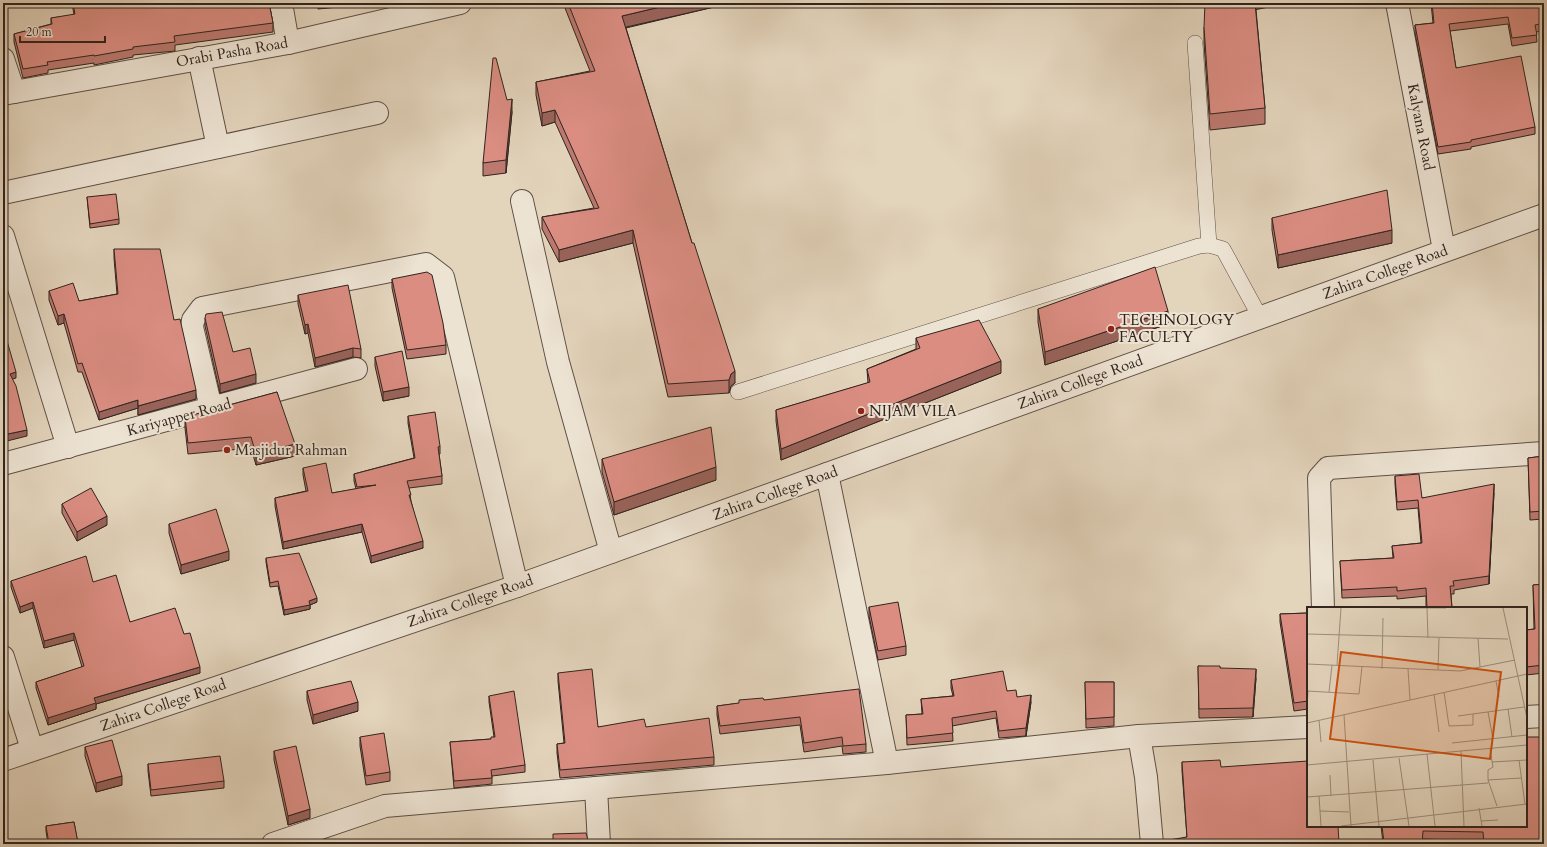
<svg xmlns="http://www.w3.org/2000/svg" width="1547" height="847" viewBox="0 0 1547 847" font-family="Cardo,serif">
<style>
.lines{fill:none;stroke-linecap:round;stroke-linejoin:round}
.lane-casing{stroke:#5e5046;stroke-width:16}
.street-casing{stroke:#5e5046;stroke-width:24}
.lane{stroke:#ede3d3;stroke-width:15}
.street{stroke:#ede3d3;stroke-width:22}
.wall{fill:#bc7970;stroke:#31241e}
.shaded-wall{fill:#99635b;stroke:#31241e}
.building{fill:#db8d82;stroke:#31241e}
.poi-dot{fill:#8f2418;stroke:#ede3d3;stroke-width:1.5}
.labels{text-anchor:middle;stroke-width:4;stroke-linejoin:round;paint-order:stroke}
.street-label{font-size:15px;fill:#31241e;stroke:#ede3d3}
.poi-label{font-size:15px;fill:#31241e;stroke:#ede3d3;text-anchor:start}
.inset-road{fill:none;stroke:#9c8e7d;stroke-width:1}
.view{fill:#cd510f;fill-opacity:0.15;stroke:#cd510f;stroke-width:2}
.inset-edge{fill:none;stroke:#31241e;stroke-width:2}
</style>
<rect width="100%" height="100%" fill="#e3d4bc"/>
<filter id="stains"><feTurbulence type="fractalNoise" baseFrequency=".005" numOctaves="4"/><feColorMatrix values="0 0 0 0 .2 0 0 0 0 .09 0 0 0 0 .02 0 0 0 .5 -.17"/></filter>
<radialGradient id="worn" r=".72"><stop offset=".6" stop-color="#630" stop-opacity="0"/><stop offset="1" stop-color="#630" stop-opacity=".3"/></radialGradient>
<g class="lines">
<defs>
<g id="lane">
<path d="M1195,43L1209,245"/>
<path d="M738,392L1199,246L1209,245L1223,249L1260,317"/>
</g>
<g id="street">
<path d="M281,3L288,43"/>
<path d="M1397,3L1444,250"/>
<path d="M199,58L218,147"/>
<path d="M3,59L14,92"/>
<path d="M3,94L288,43L460,3"/>
<path d="M3,193L377,113"/>
<path d="M522,201L558,362L611,552"/>
<path d="M3,236L68,447"/>
<path d="M211,408L192,327L193,320L202,308L426,264L443,277L517,586"/>
<path d="M3,464L356,369"/>
<path d="M827,474L887,763"/>
<path d="M1323,608L1319,478L1328,468L1544,453"/>
<path d="M3,657L32,749"/>
<path d="M1526,717L1544,716"/>
<path d="M1139,736L1146,777L1152,844"/>
<path d="M3,760L517,586L1544,215"/>
<path d="M596,788L599,844"/>
<path d="M273,844L385,806L887,763L1139,736L1308,727"/>
</g>
</defs>
<use href="#lane" class="lane-casing"/>
<use href="#street" class="street-casing"/>
<use href="#lane" class="lane"/>
<use href="#street" class="street"/>
</g>
<g class="wall">
<path d="M72,3H269L273,23V32L175,45V51L133,55V57L94,65V63L48,70V73L23,78L14,42V34L51,24V18L74,15Z"/>
<path d="M317,3H361L349,6L318,9Z"/>
<path d="M563,3H714V7L626,28L735,383L731,386L729,393L668,397L633,243L559,262L542,229V217L594,208L555,122L542,126L536,95V82L590,71Z"/>
<path d="M1431,3H1544V31L1536,32L1537,42L1512,46L1508,24L1450,31L1456,68L1535,127V134L1471,147V149L1438,154L1415,33V25L1433,23Z"/>
<path d="M1256,10L1265,108V124L1210,130L1204,43V27Z"/>
<path d="M507,100L512,112L506,173L483,176V163Z"/>
<path d="M87,197L119,219V224L90,228Z"/>
<path d="M1272,218L1392,243L1278,268L1272,230Z"/>
<path d="M114,249L174,320L196,399L138,415V408L99,420L82,372H78L64,323L58,325L49,300V291L79,301L117,294L114,258Z"/>
<path d="M392,279L446,345V354L407,359L392,288Z"/>
<path d="M298,295L361,349V358L353,357L315,367L308,333L305,334L298,304Z"/>
<path d="M1038,309L1168,324L1045,365L1038,322Z"/>
<path d="M205,318L233,352L256,383L220,393L205,326Z"/>
<path d="M916,338L1001,373L781,460L776,421V410L868,383L867,369L916,349Z"/>
<path d="M375,357L409,396L383,401L375,366Z"/>
<path d="M277,392L295,456L256,465L251,448L188,454L185,428V417Z"/>
<path d="M408,416L440,446V454H439L442,476V484L409,488L411,501L423,548L371,563L362,532L283,549L275,506V498L306,491L303,475V468L332,493L356,489L354,481V474L414,458L408,423Z"/>
<path d="M1544,456V519L1530,520L1528,458Z"/>
<path d="M602,459L716,480L614,515L602,472Z"/>
<path d="M1395,476L1422,498L1494,493L1489,584L1454,590V594H1451L1452,608H1426V596L1397,599V596L1342,598L1340,561L1393,558L1392,546L1421,543L1418,508L1397,510L1395,484Z"/>
<path d="M62,504L107,525L77,541L62,513Z"/>
<path d="M169,524L229,560L181,574L169,533Z"/>
<path d="M266,558L317,602L310,605V609L284,615L278,586L270,587L266,562Z"/>
<path d="M11,581L93,582L130,622L184,634L200,673L96,704V709L48,725L36,688V682L82,667L74,640L44,648L33,608L20,613L11,587Z"/>
<path d="M1544,584V673L1526,675V630L1534,629L1533,585Z"/>
<path d="M869,607L906,646V655L878,660L869,616Z"/>
<path d="M1308,613V709L1294,711L1280,622V614Z"/>
<path d="M1198,666L1220,668L1256,678L1253,717L1199,718Z"/>
<path d="M558,673L598,727H646L714,757V765L560,778L557,753V744L564,743L558,681Z"/>
<path d="M951,680L1007,691L1017,697L1031,702L1026,736L999,738L996,718L952,726L953,741L907,745L906,715L922,714L921,699L953,696L951,688Z"/>
<path d="M1085,682H1114V726L1086,728Z"/>
<path d="M307,691L358,711L313,724L307,700Z"/>
<path d="M489,696L525,765V772L492,776V784L454,788L450,742L491,739L494,737L489,702Z"/>
<path d="M764,700L866,744V752L843,754L842,746L804,752L800,725L720,734L717,715V706Z"/>
<path d="M360,737L390,772V781L366,785L360,746Z"/>
<path d="M85,747L122,785L96,792L85,756Z"/>
<path d="M274,751L310,818L288,825L274,760Z"/>
<path d="M1182,762L1221,767L1339,843H1383L1381,826H1526L1544,844H1483V841L1423,839L1422,844H1161L1187,837L1182,771Z"/>
<path d="M148,764L224,781V788L151,796L148,771Z"/>
<path d="M74,822L78,844H48L46,831V826Z"/>
</g>
<g class="shaded-wall">
<path d="M349,3H361L349,6Z"/>
<path d="M677,3H714V7L622,28V16Z"/>
<path d="M1254,3H1288L1254,10Z"/>
<path d="M512,99V112L506,173V160Z"/>
<path d="M555,110V122L542,126V113Z"/>
<path d="M633,230V243L559,262V250Z"/>
<path d="M1392,230V243L1278,268V255Z"/>
<path d="M1168,311V324L1045,365V352Z"/>
<path d="M64,314V323L58,325V316Z"/>
<path d="M308,324V333L305,334V325Z"/>
<path d="M353,348V357L315,367V358Z"/>
<path d="M1001,361V373L781,460V449Z"/>
<path d="M735,371V383L731,386L729,393V380L731,374Z"/>
<path d="M16,372V378L10,380V374Z"/>
<path d="M256,374V383L220,393V384Z"/>
<path d="M409,387V396L383,401V392Z"/>
<path d="M196,390V399L138,415V406Z"/>
<path d="M138,400V408L99,420V412Z"/>
<path d="M27,430V436L3,442V435Z"/>
<path d="M295,444V456L256,465V454Z"/>
<path d="M716,467V480L614,515V502Z"/>
<path d="M1494,484V493L1489,584V576Z"/>
<path d="M107,516V525L77,541V532Z"/>
<path d="M362,524V532L283,549V542Z"/>
<path d="M423,541V548L371,563V556Z"/>
<path d="M229,551V560L181,574V565Z"/>
<path d="M317,598V602L310,605V609L284,615V610Z"/>
<path d="M33,602V608L20,613V607Z"/>
<path d="M74,633V640L44,648V641Z"/>
<path d="M200,667V673L96,704V709L48,725V718L94,698Z"/>
<path d="M1256,669V678L1253,717V708Z"/>
<path d="M1031,695V702L1026,736V728Z"/>
<path d="M358,702V711L313,724V715Z"/>
<path d="M122,776V785L96,792V783Z"/>
<path d="M310,809V818L288,825V816Z"/>
</g>
<g class="building">
<path d="M73,3H269L273,23L174,36L175,42L133,47V49L94,56V55L47,62L48,65L23,69L14,34L52,24L51,18L75,14Z"/>
<path d="M568,3H677L622,16L692,243H694L735,371L731,374L729,380L668,384L633,230L559,250L542,217L599,208L555,110L542,113L536,82L595,71Z"/>
<path d="M1205,3H1255L1265,108L1210,114L1204,27Z"/>
<path d="M1432,3H1544V23L1535,25L1537,35L1512,38L1508,17L1449,24L1456,68L1521,56L1535,127L1471,140V142L1438,147L1415,25L1434,23Z"/>
<path d="M493,58H496L507,100L512,99L506,160L483,163Z"/>
<path d="M1387,190L1392,230L1278,255L1272,218Z"/>
<path d="M116,194L119,219L90,224L87,197Z"/>
<path d="M114,249H160L174,320L180,319L196,390L138,406V400L99,412L82,363L78,364L64,314L58,316L49,291L73,283L79,301L118,294Z"/>
<path d="M1155,267L1168,311L1045,352L1038,309Z"/>
<path d="M427,272L432,275L443,323L446,345L407,350L392,279Z"/>
<path d="M348,285L361,349L353,348L315,358L308,324L305,325L298,295Z"/>
<path d="M222,312L233,352L250,348L256,374L220,384L205,318L206,314Z"/>
<path d="M979,320L1001,361L781,449L776,410L870,382L867,369L920,348L916,338Z"/>
<path d="M3,327L16,372L10,374L16,386L27,430L3,435Z"/>
<path d="M402,351L409,387L383,392L375,357Z"/>
<path d="M277,392L295,444L256,454L251,437L188,443L185,417Z"/>
<path d="M435,412L440,446L438,447L442,476L407,481L411,495H409L423,541L371,556L362,524L283,542L275,498L308,491L303,468L326,463L332,493L376,485L357,487L354,474L415,458L408,416Z"/>
<path d="M711,427L716,467L614,502L602,459Z"/>
<path d="M1544,456V511L1530,512L1528,458Z"/>
<path d="M1419,474L1422,498L1494,484L1489,576L1453,581L1454,586H1450L1452,608H1427L1426,588L1397,591V587L1342,590L1340,561L1394,558L1392,546L1422,543L1418,500L1397,502L1395,476Z"/>
<path d="M91,488L107,516L77,532L62,504Z"/>
<path d="M216,509L229,551L181,565L169,524Z"/>
<path d="M299,553L317,598L309,601L310,605L284,610L278,581L270,583L266,558Z"/>
<path d="M86,556L93,582L116,575L130,622L175,608L184,634L190,633L200,667L94,698L96,703L48,718L36,682L84,666L74,633L44,641L33,602L20,607L11,581Z"/>
<path d="M1544,584V665L1526,667V630L1535,629L1533,585Z"/>
<path d="M898,602L906,646L878,651L869,607Z"/>
<path d="M1308,613V701L1294,703L1280,614Z"/>
<path d="M1198,666H1220V668L1256,669L1253,708L1199,709Z"/>
<path d="M592,669L598,727L644,719L646,727L709,718L714,757L560,770L557,744L565,743L558,673Z"/>
<path d="M1003,671L1007,691L1016,690L1017,697L1031,695L1026,728L999,731L996,711L952,718L953,733L907,738L906,715L923,714L921,699L954,696L951,680Z"/>
<path d="M351,681L358,702L313,715L307,691Z"/>
<path d="M1085,682H1114V717L1086,719Z"/>
<path d="M859,689L866,744L843,746L842,737L804,743L800,717L720,726L717,706L739,703V700L763,698L764,700Z"/>
<path d="M514,691L525,765L491,770L492,778L454,781L450,742L491,739V737H495L489,696Z"/>
<path d="M384,733L390,772L366,776L360,737Z"/>
<path d="M1526,737H1544V844H1515V842L1493,844H1484L1483,832L1423,831L1422,844H1297V842L1243,844H1161L1163,841L1187,837L1182,762L1220,760L1221,767L1308,761V826H1338L1339,843H1384L1382,826H1526Z"/>
<path d="M112,740L122,776L96,783L85,747Z"/>
<path d="M296,746L310,809L288,816L274,751Z"/>
<path d="M220,756L224,781L151,790L148,764Z"/>
<path d="M74,822L78,843L73,844H49L46,826Z"/>
<path d="M586,833L589,844H553V834Z"/>
<rect x="462" y="840" width="32" height="4"/>
</g>
<g class="poi-dot">
<circle cx="1111" cy="329" r="4"/>
<circle cx="861" cy="411" r="4"/>
<circle cx="227" cy="450" r="4"/>
</g>
<g class="labels">
<g class="street-label">
<text transform="translate(232 52) rotate(-10)" y="5">Orabi Pasha Road</text>
<text transform="translate(1421 127) rotate(79)" y="5">Kalyana Road</text>
<text transform="translate(1385 272) rotate(-20)" y="5">Zahira College Road</text>
<text transform="translate(1080 382) rotate(-20)" y="5">Zahira College Road</text>
<text transform="translate(179 417) rotate(-15)" y="5">Kariyapper Road</text>
<text transform="translate(775 493) rotate(-20)" y="5">Zahira College Road</text>
<text transform="translate(470 601) rotate(-19)" y="5">Zahira College Road</text>
<text transform="translate(163 705) rotate(-19)" y="5">Zahira College Road</text>
</g>
<g class="poi-label">
<text x="1119" y="325">TECHNOLOGY<tspan x="1119" dy="17">FACULTY</tspan></text>
<text x="869" y="416">NIJAM VILA</text>
<text x="235" y="455">Masjidur Rahman</text>
</g>
</g>
<g transform="translate(1307 607)">
<rect width="220" height="220" fill="#e3d4bc"/>
<path class="inset-road" d="M93,1H139M120,1L121,31M196,1L220,111M0,27L201,32M171,31L173,60M0,57L153,64L208,53M30,58L34,1M75,62L76,11M101,62L103,93M131,63L132,31M189,74L192,90M0,84L52,87L55,60M22,85L25,58M137,85L142,119L166,118V107M127,87L132,125M0,99L1,84M201,102L205,130M181,105L186,132M37,108L44,219M151,109L217,100M12,113L14,135M0,116L220,67M145,136L220,128M183,142L186,160L181,163V173L190,199M154,144L157,219M120,147L128,219M92,151L102,219M66,153L72,219M212,153L218,197M185,155L220,153M0,158L220,138M23,168L24,189M181,173L214,171M12,189L14,219M0,190L181,176M172,201L175,219M13,204L42,205M174,214L191,213M34,219L220,197"/>
<path class="view" d="M34,45L194,65L183,152L23,132Z"/>
<rect width="220" height="220" class="inset-edge"/>
</g>
<rect width="1547" height="847" fill="none" stroke="#e3d4bc" stroke-width="16"/>
<rect x="4" y="4" width="1539" height="839" fill="none" stroke="#31241e" stroke-width="2"/>
<rect x="8" y="8" width="1531" height="831" fill="none" stroke="#31241e"/>
<path d="M20 36v6h85v-6" fill="none" stroke="#31241e" stroke-width="2"/>
<text x="26" y="36" font-size="12" fill="#31241e" stroke="#ede3d3" stroke-width="3" paint-order="stroke">20 m</text>
<rect width="100%" height="100%" filter="url(#stains)"/>
<rect width="100%" height="100%" fill="url(#worn)"/>
</svg>
